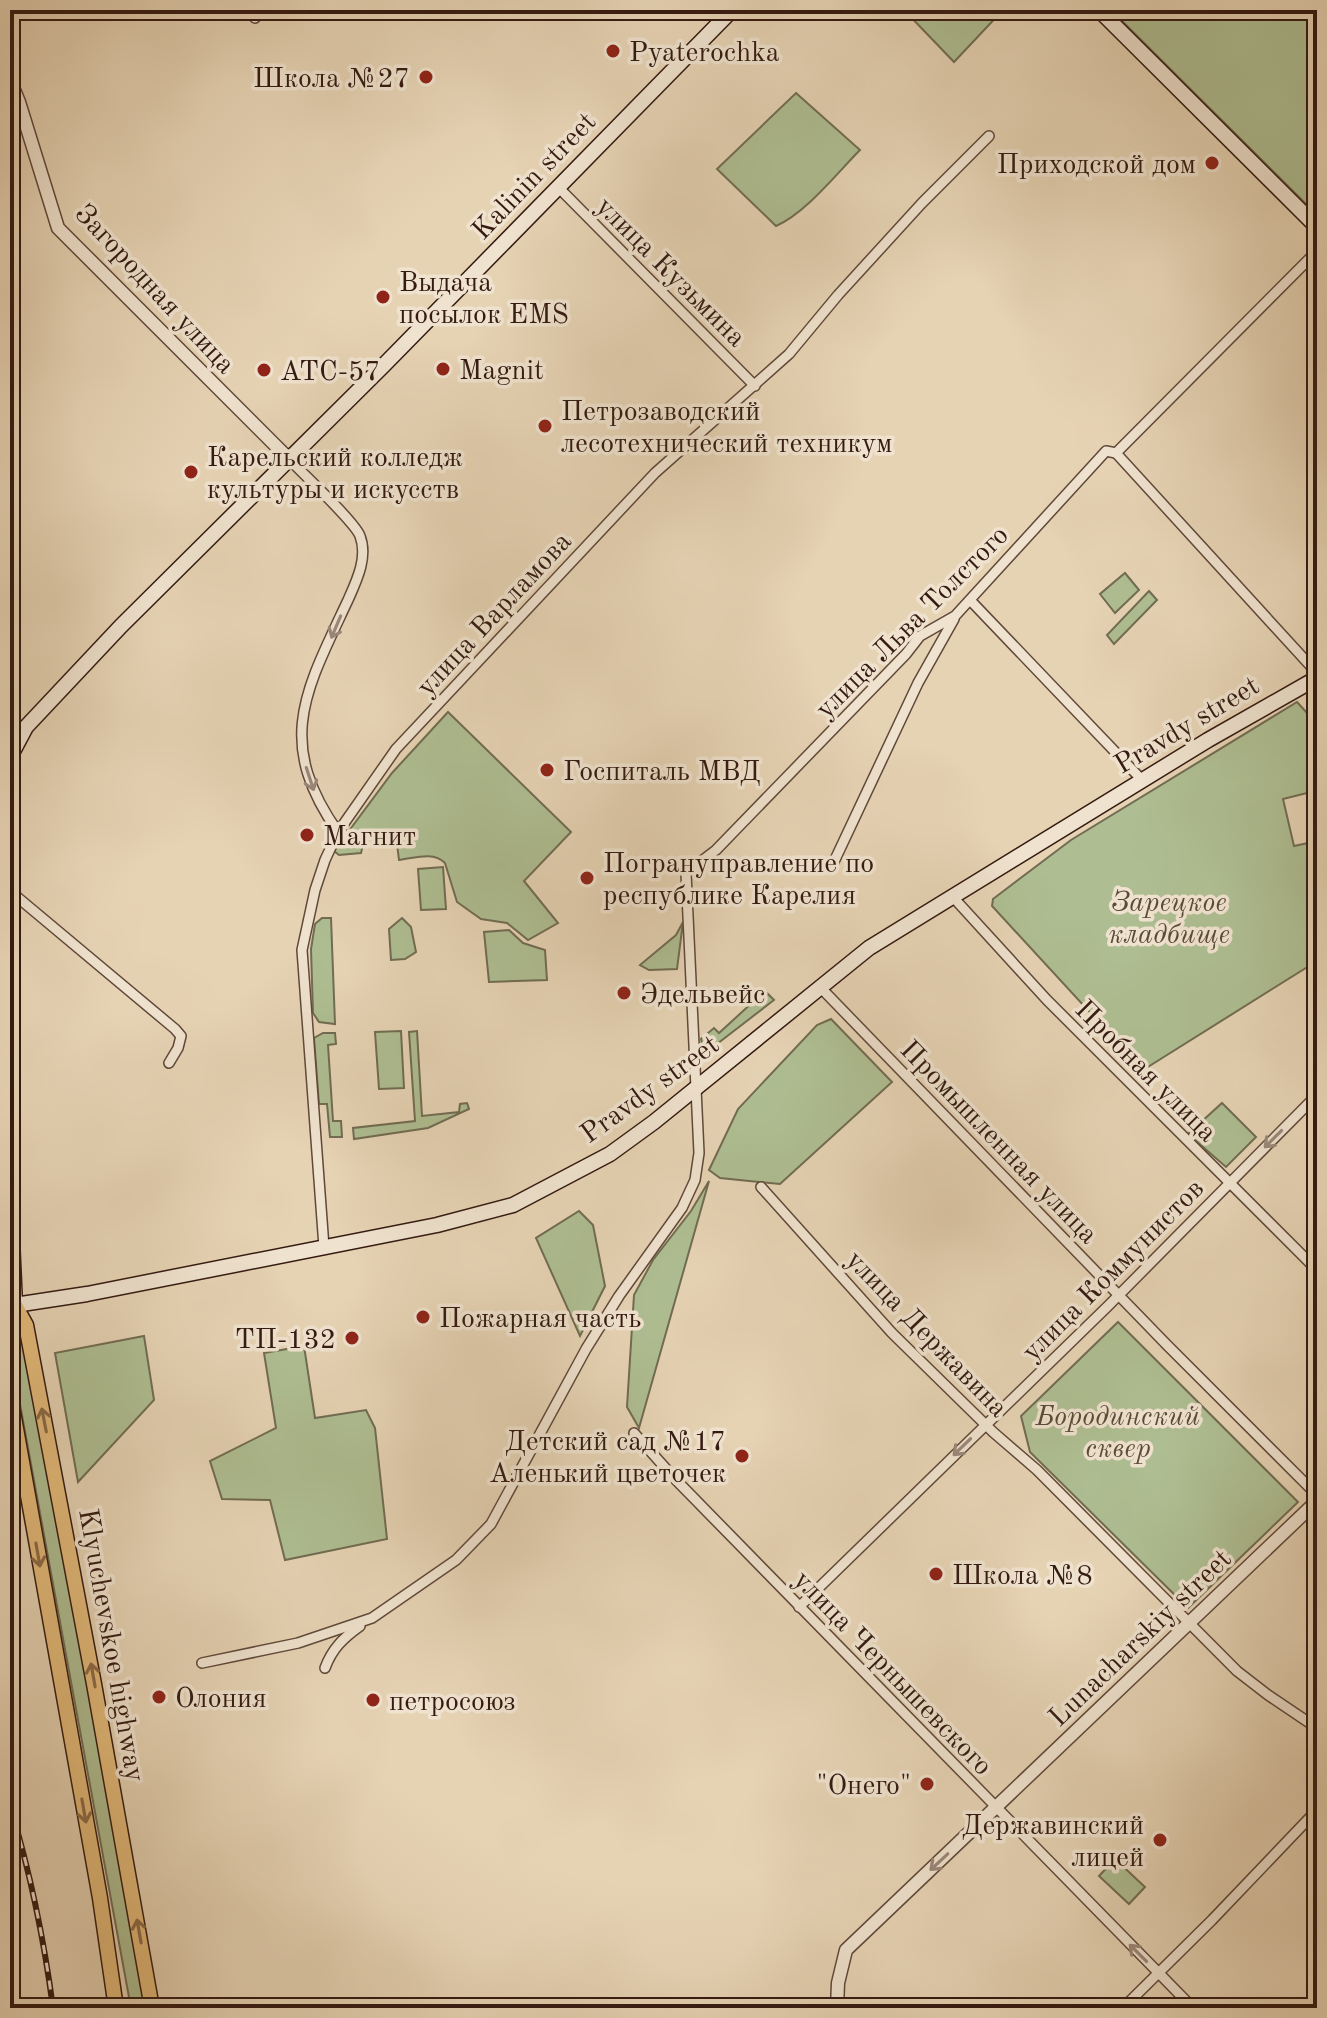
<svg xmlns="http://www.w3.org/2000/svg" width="1327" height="2018" viewBox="0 0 1327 2018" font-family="'Old Standard TT',serif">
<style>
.green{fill:#aebe92;stroke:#716c52;stroke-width:2}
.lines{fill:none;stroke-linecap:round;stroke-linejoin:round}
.minor-casing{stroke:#60483a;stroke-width:12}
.tertiary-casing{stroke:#60483a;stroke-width:15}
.secondary-casing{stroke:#341a11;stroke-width:17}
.primary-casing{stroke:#341a11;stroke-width:17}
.minor{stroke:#efe2ce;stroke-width:9}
.tertiary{stroke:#efe2ce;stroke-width:12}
.secondary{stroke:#efe2ce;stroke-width:14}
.primary{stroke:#e3ba7a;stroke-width:14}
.rail-casing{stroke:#341a11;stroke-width:6}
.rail{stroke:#efe2ce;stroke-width:3;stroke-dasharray:9;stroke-linecap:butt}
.oneway{stroke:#9b8879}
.oneway2{stroke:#8c6a46}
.poi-dot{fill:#8f2418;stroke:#efe2ce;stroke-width:3}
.labels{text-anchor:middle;stroke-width:7;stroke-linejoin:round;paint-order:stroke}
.poi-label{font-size:28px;fill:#341a11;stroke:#efe2ce;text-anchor:start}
.street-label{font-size:28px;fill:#341a11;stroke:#efe2ce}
.park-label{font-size:28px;font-style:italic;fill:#594b38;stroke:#efe2ce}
</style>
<rect width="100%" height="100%" fill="#e6d3b4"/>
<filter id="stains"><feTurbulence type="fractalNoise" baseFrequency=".0025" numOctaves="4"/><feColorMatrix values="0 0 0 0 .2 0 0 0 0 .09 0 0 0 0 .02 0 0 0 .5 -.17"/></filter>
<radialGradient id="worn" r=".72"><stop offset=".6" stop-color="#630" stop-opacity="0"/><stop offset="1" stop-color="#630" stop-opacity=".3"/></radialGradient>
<g class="green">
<path d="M904,10H1003L954,62Z"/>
<path d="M1116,10H1317V215L1117,16Z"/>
<path d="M796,93L860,150C837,173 806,213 776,226L717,169Z"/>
<path d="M1125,573L1139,590L1115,613L1100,594Z"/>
<path d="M1149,591L1157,600L1114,644L1107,635Z"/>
<path d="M1297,702L1317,724V793L1311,792L1283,799L1294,846L1317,841V961L1143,1070L992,906L993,899L1071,840Z"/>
<path d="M448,712L571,832L524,881L558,923L528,940L507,923L481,919L457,902L445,863C433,851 415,858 399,860L396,836C378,830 364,833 361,853L339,855L334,851L392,773Z"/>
<path d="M443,867L446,909L421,910L418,869Z"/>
<path d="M331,918L335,1024L319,1022L313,1013L311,949L315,924L322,918Z"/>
<path d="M402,918L411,927L416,952L405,959L391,960L389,929Z"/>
<path d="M683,922L677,969L649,970L640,965L676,935Z"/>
<path d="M509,930L523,943L545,950L547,980L489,982L484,932Z"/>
<path d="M765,991L774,1000L704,1054L701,1039L714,1028L719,1033Z"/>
<path d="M831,1019L892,1082L780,1184L720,1178L709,1170L738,1109L817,1025Z"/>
<path d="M401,1031L404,1088L379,1089L375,1032Z"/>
<path d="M417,1031L422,1116L459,1112L460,1104L467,1103L469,1109L428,1128L354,1139L353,1128L415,1121L409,1032Z"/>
<path d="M323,1033H335L336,1044L328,1045L333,1121H341L342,1137H330L327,1104H319L314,1038Z"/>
<path d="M1222,1103L1256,1137L1226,1167L1188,1134Z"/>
<path d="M709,1181L639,1428L627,1407L634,1295L653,1260L691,1211Z"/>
<path d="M579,1211L593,1225L605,1286L580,1336L536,1238Z"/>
<path d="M1118,1322L1298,1502L1188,1608L1030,1452L1021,1416Z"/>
<path d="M12,1325L21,1333L129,1905L145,2008H131L10,1350V1329Z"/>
<path d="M144,1336L154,1400L78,1482L55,1353Z"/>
<path d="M304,1346L315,1418L366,1410L375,1428L387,1539L285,1560L270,1500L222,1499L210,1461L276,1428L264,1353Z"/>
<path d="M1115,1859L1145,1887L1129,1904L1099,1876Z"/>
</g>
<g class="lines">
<defs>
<g id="minor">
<path d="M255,18L262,10"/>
<path d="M558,187L755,386"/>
<path d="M1116,453L1317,673"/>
<path d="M290,460C303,474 355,522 360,536C368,557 357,580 348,600C306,690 274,741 338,832"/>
<path d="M970,600L1143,781"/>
<path d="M832,866L918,683L954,619"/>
<path d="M10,891L175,1029L181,1036L178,1048L169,1063"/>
<path d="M952,896L1047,1000L1317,1270"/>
<path d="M820,987L1167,1345L1317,1495"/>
<path d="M761,1187L892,1333L993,1432L1037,1470L1237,1671L1268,1695L1317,1728"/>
<path d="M324,1247L302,950L315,890L325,860L338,832L396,749L655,473L789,354L838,295L922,203L989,136"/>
<path d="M634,1433L677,1481L1193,2008"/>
<path d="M799,1607L1109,1305L1317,1095"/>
<path d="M202,1663L298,1643L372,1618L456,1560L491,1524L586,1349L619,1296L682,1208L695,1180L699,1153L686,873L716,850L906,654L920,636L955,616L1106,451L1116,453L1317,251"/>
<path d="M325,1668C332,1649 343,1638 360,1626"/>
<path d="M1123,2008L1212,1920L1317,1810"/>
</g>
<g id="tertiary">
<path d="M10,80L19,102L58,228L290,460"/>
<path d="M837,2008L838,1983L846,1950L1317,1501"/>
</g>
<g id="secondary">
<path d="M1099,10L1317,227"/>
<path d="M10,757L26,727L121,626L383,366L732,10"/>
<path d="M10,1196L15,1305L87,1294L437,1225L513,1205L610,1154L654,1122L869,948L1208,740L1317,678"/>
</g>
<g id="primary">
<path d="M15,1305L26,1325L94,1684L152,2008"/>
<path d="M10,1395L100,1898L116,2008"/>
</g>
</defs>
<use href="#minor" class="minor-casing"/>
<use href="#tertiary" class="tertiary-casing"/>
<use href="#secondary" class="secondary-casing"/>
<use href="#primary" class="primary-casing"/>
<use href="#minor" class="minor"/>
<use href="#tertiary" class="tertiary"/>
<use href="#secondary" class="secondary"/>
<use href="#primary" class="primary"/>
<defs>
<path id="rail" d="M10,1805C30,1872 44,1939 53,2008"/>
</defs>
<use href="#rail" class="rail-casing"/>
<use href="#rail" class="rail"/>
</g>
<defs><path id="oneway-shaft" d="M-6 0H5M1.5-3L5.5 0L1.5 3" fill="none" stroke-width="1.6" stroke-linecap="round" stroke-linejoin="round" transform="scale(2)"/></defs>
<g class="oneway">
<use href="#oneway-shaft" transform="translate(336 627) rotate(113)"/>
<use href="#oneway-shaft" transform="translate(310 779) rotate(72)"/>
<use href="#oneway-shaft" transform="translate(1273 1139) rotate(135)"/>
<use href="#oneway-shaft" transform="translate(962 1447) rotate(136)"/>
<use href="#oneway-shaft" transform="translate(939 1862) rotate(137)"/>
<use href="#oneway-shaft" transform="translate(1138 1953) rotate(-135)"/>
</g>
<g class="oneway2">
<use href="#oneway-shaft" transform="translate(44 1420) rotate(-101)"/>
<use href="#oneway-shaft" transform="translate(38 1555) rotate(80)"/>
<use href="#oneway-shaft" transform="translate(93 1675) rotate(-100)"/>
<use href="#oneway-shaft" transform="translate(84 1811) rotate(80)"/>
<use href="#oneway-shaft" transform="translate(139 1931) rotate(-100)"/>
</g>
<g class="poi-dot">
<circle cx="613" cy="51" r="8"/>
<circle cx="426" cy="77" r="8"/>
<circle cx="1212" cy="163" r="8"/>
<circle cx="383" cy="297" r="8"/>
<circle cx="443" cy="369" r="8"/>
<circle cx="264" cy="370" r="8"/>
<circle cx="545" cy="426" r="8"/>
<circle cx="191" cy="472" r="8"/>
<circle cx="547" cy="770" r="8"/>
<circle cx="307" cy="835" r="8"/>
<circle cx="587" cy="878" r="8"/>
<circle cx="624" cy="993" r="8"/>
<circle cx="423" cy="1317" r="8"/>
<circle cx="352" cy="1338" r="8"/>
<circle cx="742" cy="1456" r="8"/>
<circle cx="936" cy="1574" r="8"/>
<circle cx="159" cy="1697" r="8"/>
<circle cx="373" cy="1700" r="8"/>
<circle cx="927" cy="1784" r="8"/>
<circle cx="1160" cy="1840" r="8"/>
</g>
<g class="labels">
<g class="poi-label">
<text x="629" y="61">Pyaterochka</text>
<text x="410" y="87" text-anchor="end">Школа №27</text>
<text x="1196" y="173" text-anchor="end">Приходской дом</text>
<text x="399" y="291">Выдача<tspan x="399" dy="32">посылок EMS</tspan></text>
<text x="459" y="379">Magnit</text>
<text x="280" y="380">АТС-57</text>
<text x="561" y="420">Петрозаводский<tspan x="561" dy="32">лесотехнический техникум</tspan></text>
<text x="207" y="466">Карельский колледж<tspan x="207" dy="32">культуры и искусств</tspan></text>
<text x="563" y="780">Госпиталь МВД</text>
<text x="323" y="845">Магнит</text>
<text x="603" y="872">Погрануправление по<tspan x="603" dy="32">республике Карелия</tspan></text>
<text x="640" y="1003">Эдельвейс</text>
<text x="439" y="1327">Пожарная часть</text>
<text x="336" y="1348" text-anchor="end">ТП-132</text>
<text x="726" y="1450" text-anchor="end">Детский сад №17<tspan x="726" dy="32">Аленький цветочек</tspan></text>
<text x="952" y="1584">Школа №8</text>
<text x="175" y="1707">Олония</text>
<text x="389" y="1710">петросоюз</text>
<text x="911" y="1794" text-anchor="end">"Онего"</text>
<text x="1144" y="1834" text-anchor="end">Державинский<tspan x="1144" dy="32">лицей</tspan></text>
</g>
<g class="street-label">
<text transform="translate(533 175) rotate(-46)" y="10">Kalinin street</text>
<text transform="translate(672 271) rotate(45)" y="10">улица Кузьмина</text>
<text transform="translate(156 288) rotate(47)" y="10">Загородная улица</text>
<text transform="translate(493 613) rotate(-47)" y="10">улица Варламова</text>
<text transform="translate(911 621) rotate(-45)" y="10">улица Льва Толстого</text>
<text transform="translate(1186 724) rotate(-31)" y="10">Pravdy street</text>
<text transform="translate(1147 1070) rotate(45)" y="10">Пробная улица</text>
<text transform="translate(649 1088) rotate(-36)" y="10">Pravdy street</text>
<text transform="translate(1000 1141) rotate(46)" y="10">Промышленная улица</text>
<text transform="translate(1112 1269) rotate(-45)" y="10">улица Коммунистов</text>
<text transform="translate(928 1333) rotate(46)" y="10">улица Державина</text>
<text transform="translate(1139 1637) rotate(-44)" y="10">Lunacharskiy street</text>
<text transform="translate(113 1645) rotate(80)" y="10">Klyuchevskoe highway</text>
<text transform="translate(894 1672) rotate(46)" y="10">улица Чернышевского</text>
</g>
<g class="park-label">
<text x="1169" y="911">Зарецкое<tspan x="1169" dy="32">кладбище</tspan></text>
<text x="1118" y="1425">Бородинский<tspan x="1118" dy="32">сквер</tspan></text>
</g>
</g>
<rect width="1327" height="2018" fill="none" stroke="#e6d3b4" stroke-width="40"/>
<rect x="12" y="12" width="1303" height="1994" fill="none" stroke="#341a11" stroke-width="4"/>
<rect x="20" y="20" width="1287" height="1978" fill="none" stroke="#341a11" stroke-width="2"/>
<rect width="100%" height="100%" filter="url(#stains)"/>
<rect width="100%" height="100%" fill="url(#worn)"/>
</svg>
